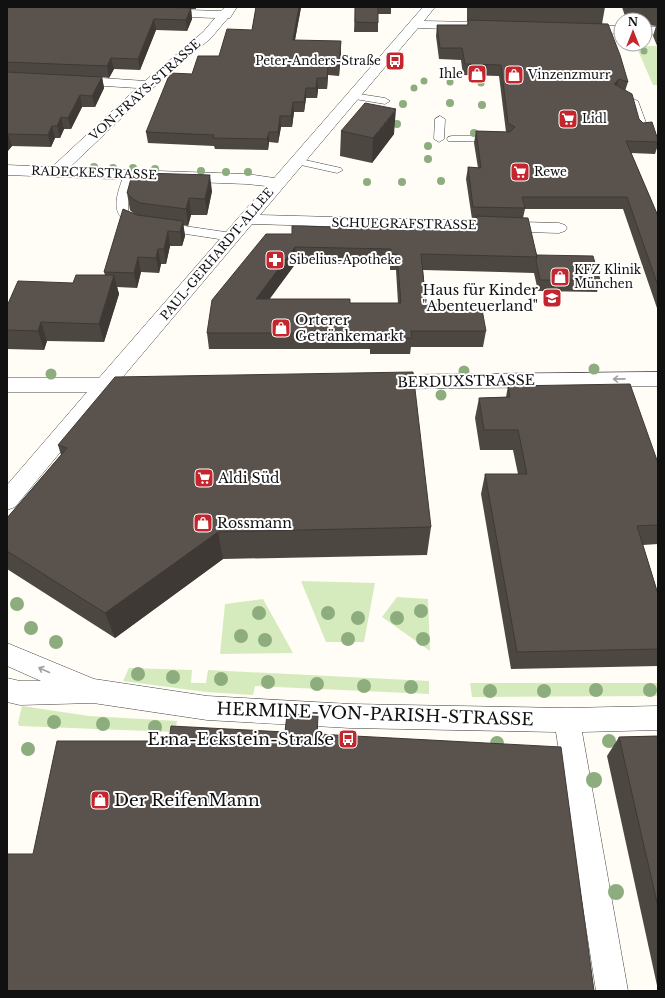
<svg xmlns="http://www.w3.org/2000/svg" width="665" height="998" viewBox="0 0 665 998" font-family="'Libre Baskerville',serif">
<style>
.green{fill:#d5ebbd}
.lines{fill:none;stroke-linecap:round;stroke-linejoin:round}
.service-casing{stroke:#444;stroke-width:1}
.minor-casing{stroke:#444;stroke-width:1}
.service{fill:#fff;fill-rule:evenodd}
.minor{fill:#fff;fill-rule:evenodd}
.tree{fill:#8dad7f}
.wall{fill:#4d4742;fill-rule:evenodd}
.shaded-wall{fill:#3f3936}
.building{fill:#5a524d;stroke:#3f3936;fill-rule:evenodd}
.oneway{stroke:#a0a0a0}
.labels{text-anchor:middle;stroke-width:4;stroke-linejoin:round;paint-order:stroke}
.far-poi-label{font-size:12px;fill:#111;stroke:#fff;text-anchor:start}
.far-street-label{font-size:12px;fill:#111;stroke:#fff}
.poi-label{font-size:14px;fill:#111;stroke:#fff;text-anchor:start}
.street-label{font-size:14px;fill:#111;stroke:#fff}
.near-street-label{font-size:17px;fill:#111;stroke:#fff}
.near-poi-label{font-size:17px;fill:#111;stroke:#fff;text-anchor:end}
</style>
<rect width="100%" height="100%" fill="#fffdf5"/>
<g class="green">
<path d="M636,46H658V85H653Z"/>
<path d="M301,581L375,583L364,642H326Z"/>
<path d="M397,597L428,599L430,651L382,617Z"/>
<path d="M263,599L293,653L220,654L225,604Z"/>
<path d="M129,668L192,670L191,683H206L208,670L429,681V694L255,686L253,695L206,692L123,681Z"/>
<path d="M658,683V696L472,697L470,683Z"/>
<path d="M22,706L89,716L177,721L175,732L19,726L18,723Z"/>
</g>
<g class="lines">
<defs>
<g id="service">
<path d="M617,92L638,101L649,131L648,133H640L630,105L612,95Z"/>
<path d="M353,93L385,98L390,101L385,104L349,98L348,96Z"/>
<path d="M440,116L445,119L444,139L439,142L434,139L435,119Z"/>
<path d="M452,136H496L501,139L496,142L448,141L447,139L448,137Z"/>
<path d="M296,158L341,168L343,170L337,173L292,163L291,161Z"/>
<path d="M130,171L136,174L129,197L128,210L135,217L145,224L143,227C137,228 133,226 128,223C108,212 119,190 124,174Z"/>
<path d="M164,223L232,233L236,234L238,237L236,240L232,241L160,230L158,227L160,224Z"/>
</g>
<g id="minor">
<path d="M225,7H237L230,18H228L211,38L153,88L69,168L247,174L274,178L423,7H435L424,21L474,22L478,23L480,26L478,29L474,30L418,28L260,215L559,223L565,225L567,228L565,231L559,233L252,224L122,378H138L145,380L148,385L145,390L138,392H110L15,507L7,510V485L87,392H7V378H99L266,186L247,184L7,175V165L52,167L137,88L73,84L68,83L66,80L68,77L73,76L145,81L203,32L215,18L161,16L157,15L155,12L157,9L221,11Z"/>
<path d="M581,25L621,26V34L577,32L575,29L577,26Z"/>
<path d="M645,26L658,27V35L645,34Z"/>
<path d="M658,372V386L384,389L377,387L374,382L377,377L384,375Z"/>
<path d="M7,643L94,679L207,696L350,704L567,708L658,706V730L582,732L628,991H596L556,732L350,728L207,720L93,703L20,705L7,702V678L20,681H41L7,666Z"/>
</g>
</defs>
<use href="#service" class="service-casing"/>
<use href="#minor" class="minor-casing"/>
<use href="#service" class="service"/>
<use href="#minor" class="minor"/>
</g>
<g class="tree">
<circle cx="644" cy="51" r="3.5"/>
<circle cx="424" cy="81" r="3.5"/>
<circle cx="450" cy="82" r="3.5"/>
<circle cx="481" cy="83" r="3.5"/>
<circle cx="414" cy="88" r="3.5"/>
<circle cx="450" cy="103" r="4"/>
<circle cx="403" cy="104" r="4"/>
<circle cx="482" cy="105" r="4"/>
<circle cx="397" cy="124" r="4"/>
<circle cx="474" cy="133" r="4"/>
<circle cx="428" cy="146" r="4"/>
<circle cx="428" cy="159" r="4"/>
<circle cx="94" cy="167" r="4"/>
<circle cx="113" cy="168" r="4"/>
<circle cx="133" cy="168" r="4"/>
<circle cx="155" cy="169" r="4"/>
<circle cx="201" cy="171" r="4"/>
<circle cx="226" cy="172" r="4"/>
<circle cx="248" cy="172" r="4"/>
<circle cx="441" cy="181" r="4"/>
<circle cx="367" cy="182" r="4"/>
<circle cx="402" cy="182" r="4"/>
<circle cx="594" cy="369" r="5.5"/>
<circle cx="464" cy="371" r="5.5"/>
<circle cx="51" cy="374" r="5.5"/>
<circle cx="441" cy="395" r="5.5"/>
<circle cx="17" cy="604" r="7"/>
<circle cx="421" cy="611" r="7"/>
<circle cx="259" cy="613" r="7"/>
<circle cx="328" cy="613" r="7"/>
<circle cx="358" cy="618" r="7"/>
<circle cx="397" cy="618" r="7"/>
<circle cx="31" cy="628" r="7"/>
<circle cx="241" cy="636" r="7"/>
<circle cx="348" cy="639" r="7"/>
<circle cx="423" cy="639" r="7"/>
<circle cx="265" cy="640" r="7"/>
<circle cx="56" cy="642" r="7"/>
<circle cx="138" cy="674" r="7"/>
<circle cx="173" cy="677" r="7"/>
<circle cx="221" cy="679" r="7"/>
<circle cx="268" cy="682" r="7"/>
<circle cx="317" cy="684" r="7"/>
<circle cx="364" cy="686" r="7"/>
<circle cx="411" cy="687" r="7"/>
<circle cx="596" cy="690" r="7"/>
<circle cx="650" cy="690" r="7"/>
<circle cx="490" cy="691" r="7"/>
<circle cx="544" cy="691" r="7"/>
<circle cx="54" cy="722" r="7"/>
<circle cx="103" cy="724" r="7"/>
<circle cx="155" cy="727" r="7"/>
<circle cx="609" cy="741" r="7"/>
<circle cx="497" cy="743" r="7"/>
<circle cx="28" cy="749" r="7"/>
<circle cx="594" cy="780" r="8"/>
<circle cx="616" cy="892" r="8"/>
</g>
<g class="wall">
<path d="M7,7H196V9H191L192,19L187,31L156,30L140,70L114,69L109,78L102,77L104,88L95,107H82L71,129H64L60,138H55L51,147L12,146L7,152Z"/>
<path d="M256,7H312V8H301L295,40L341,51L339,76L328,75L327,89H318L317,98H306L304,112H294L292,127H281L278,143L269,142L268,150L215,149L214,146L148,143L146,132L192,74L219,56L252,30Z"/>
<path d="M355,7H399V8H391V14H378V32H354Z"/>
<path d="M467,7H605L602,24L628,82L625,91L639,119L658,140V145L655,154L631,153L658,216V311L623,209H525L523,218L537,255L600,280L597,292L538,291L534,273L423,270L426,304L486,331L483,347H411L410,354H370V349H209L207,333L292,234L474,230L475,219H472L466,179L468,167L478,168L474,143L476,131L506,132L499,76L463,75L461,60L439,59L436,36L437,25H467L468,21H467ZM296,263L390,265V270H396L398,303H350L269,299Z"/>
<path d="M622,7H658V48L653,36L656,26L648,25L646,19H626Z"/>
<path d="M341,131L394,134L372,163L340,156Z"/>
<path d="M212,191L207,215H191L188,226L183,225L185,236L182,246H170L166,264H161L159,273L141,272L137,288L117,287L119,294L104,342L47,341L44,350L7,349V306L73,283L105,275L104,272L134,214L130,210L127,193Z"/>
<path d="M508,386L658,463V544L643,545L658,594V666L511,669L481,494L485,474H518L513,450H480L475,418L479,398L506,397Z"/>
<path d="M58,445L431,527L427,555L223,559L115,638L7,569V518L61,455Z"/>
<path d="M658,736V990L607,756L619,737Z"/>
</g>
<g class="shaded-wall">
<path d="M299,7H301L293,50V40Z"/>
<path d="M191,8L192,19L187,31L186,20Z"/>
<path d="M154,19L156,30L140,70L138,59Z"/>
<path d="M341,41V51L339,76V65Z"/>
<path d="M111,58L114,69L109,78L107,66Z"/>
<path d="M328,65V75L327,89V78Z"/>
<path d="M102,77L104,88L95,107L92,96Z"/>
<path d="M317,78L318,89L317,98L316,88Z"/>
<path d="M619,79L616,91L614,84Z"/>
<path d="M306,88V98L304,112V102Z"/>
<path d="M80,95L82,107L71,129L68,118Z"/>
<path d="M293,102L294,112L292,127L291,116Z"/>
<path d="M396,109L394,134L372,163L373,138Z"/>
<path d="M280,116L281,127L278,143V132Z"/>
<path d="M61,117L64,129L60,138L57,126Z"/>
<path d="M52,126L55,138L51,147L48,135Z"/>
<path d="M269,132V142L268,150L267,139Z"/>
<path d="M8,134L12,146L7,152V136Z"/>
<path d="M210,175L212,191L207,215L205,199Z"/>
<path d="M189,198L191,215L188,226L186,209Z"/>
<path d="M183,221L185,236L182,246L180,232Z"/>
<path d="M168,231L170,246L166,264L164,249Z"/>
<path d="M295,247L296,263L258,315L256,299Z"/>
<path d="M158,249L161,264L159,273L156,258Z"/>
<path d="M138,257L141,272L137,288L134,273Z"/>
<path d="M114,275L119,294L104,342L99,324Z"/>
<path d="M41,322L47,341L44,350L38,331Z"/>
<path d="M218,532L223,559L115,638L105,613Z"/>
<path d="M318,716V732L317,749V734Z"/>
</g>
<g class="building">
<path d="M7,7H158L191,8L186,20L154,19L138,59L111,58L107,66L7,62Z"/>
<path d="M256,7H299L293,40L341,41L339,65H328L327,78H317L316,88H306L304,102H293L291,116H280L278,132H269L267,139L213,138L214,135L146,132L170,73L192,74L198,56H219L227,29L252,30Z"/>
<path d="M355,7H378V23L355,22Z"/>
<path d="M468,20L608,24L620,55L628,82L619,79L614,84L632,94L639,119L643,123L652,122L658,140V142L626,141L658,216V286L627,197H522L525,208L473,207L468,167L481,168L476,131L510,132L515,127L508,123L501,65L465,64L462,48H440L437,25H468Z"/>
<path d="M7,72L102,77L92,96L80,95L68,118L61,117L57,126H52L48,135L8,134L7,136Z"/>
<path d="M365,103L396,109L373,138L341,131Z"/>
<path d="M143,173L210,175L205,199L189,198L186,209L140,203L133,199L127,193L132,175L142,176Z"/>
<path d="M123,209L137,215L183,221L180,232L168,231L164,249H158L156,258L138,257L134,273L104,272Z"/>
<path d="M476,216L528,218L537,257L421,254L426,304H481L486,331H411L412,338H371V333H207L212,300L266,234H292V226L478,230ZM295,247L391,249V254H397L401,303H350V299H256Z"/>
<path d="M537,255L593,256L600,280H540L536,261L537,257Z"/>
<path d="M76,275H114L99,324L41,322L38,331L7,330V306L18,281L73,283Z"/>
<path d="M413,372L431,527L218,532L105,613L7,551V518L67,448L58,445L115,377Z"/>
<path d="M630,384L658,463V525L637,526L658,594V649L517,652L485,474H527L518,430H484L479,398L510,397L508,386Z"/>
<path d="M287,714L318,716L317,734L561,747L594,991H7V854H33L57,741H169L171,726L285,732Z"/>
<path d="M658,736V907L619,737Z"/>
</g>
<defs><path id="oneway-shaft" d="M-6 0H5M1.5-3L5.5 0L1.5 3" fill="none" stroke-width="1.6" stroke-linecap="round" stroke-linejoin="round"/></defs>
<g class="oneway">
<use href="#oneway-shaft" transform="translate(619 379) rotate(179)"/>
<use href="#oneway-shaft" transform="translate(44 670) rotate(-156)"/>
</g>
<defs>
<symbol id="bus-square" viewBox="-11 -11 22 22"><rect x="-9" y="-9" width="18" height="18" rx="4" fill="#c4262e" stroke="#fff"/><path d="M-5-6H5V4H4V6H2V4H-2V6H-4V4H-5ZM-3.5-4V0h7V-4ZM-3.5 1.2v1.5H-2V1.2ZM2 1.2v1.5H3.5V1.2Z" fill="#fff"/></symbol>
<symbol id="shop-square" viewBox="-11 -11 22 22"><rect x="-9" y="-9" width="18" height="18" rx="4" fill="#c4262e" stroke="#fff"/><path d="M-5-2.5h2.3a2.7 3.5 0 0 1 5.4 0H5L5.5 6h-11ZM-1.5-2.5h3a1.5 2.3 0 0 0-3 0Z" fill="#fff"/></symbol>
<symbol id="supermarket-square" viewBox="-11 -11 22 22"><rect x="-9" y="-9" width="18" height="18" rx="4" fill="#c4262e" stroke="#fff"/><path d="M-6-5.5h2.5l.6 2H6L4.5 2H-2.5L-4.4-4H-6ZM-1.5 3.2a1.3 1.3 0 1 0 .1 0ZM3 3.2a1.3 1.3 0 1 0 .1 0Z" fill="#fff"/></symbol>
<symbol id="pharmacy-square" viewBox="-11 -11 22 22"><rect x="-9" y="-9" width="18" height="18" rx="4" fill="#c4262e" stroke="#fff"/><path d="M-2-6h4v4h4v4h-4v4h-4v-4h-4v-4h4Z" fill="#fff"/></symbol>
<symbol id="school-square" viewBox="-11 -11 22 22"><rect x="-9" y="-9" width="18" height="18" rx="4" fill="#c4262e" stroke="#fff"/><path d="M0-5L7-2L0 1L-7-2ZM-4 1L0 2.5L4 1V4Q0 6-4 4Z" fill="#fff"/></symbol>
</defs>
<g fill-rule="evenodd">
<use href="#bus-square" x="384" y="50" width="22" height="22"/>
<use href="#shop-square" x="466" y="63" width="22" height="22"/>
<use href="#shop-square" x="503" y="64" width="22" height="22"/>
<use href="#supermarket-square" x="557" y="108" width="22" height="22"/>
<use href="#supermarket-square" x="509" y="161" width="22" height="22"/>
<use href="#pharmacy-square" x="264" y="249" width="22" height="22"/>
<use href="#shop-square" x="549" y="266" width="22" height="22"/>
<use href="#school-square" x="541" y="287" width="22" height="22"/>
<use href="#shop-square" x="270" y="317" width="22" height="22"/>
<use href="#supermarket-square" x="193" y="467" width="22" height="22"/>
<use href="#shop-square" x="192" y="512" width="22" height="22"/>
<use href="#bus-square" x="337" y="728" width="22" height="22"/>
<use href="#shop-square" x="89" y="789" width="22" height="22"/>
</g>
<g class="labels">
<g class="far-poi-label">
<text x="381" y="65" text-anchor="end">Peter-Anders-Straße</text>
<text x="463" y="78" text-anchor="end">Ihle</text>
<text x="528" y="79">Vinzenzmurr</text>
<text x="582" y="123">Lidl</text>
<text x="534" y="176">Rewe</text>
<text x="289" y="264">Sibelius-Apotheke</text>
<text x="574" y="274">KFZ Klinik<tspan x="574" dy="14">München</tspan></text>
</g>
<g class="far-street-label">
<text transform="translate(145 90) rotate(-42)" y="4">VON-FRAYS-STRASSE</text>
<text transform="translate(94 173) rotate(2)" y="4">RADECKESTRASSE</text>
<text transform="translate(404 224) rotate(1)" y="4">SCHUEGRAFSTRASSE</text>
<text transform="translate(217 254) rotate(-50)" y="4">PAUL-GERHARDT-ALLEE</text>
</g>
<g class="poi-label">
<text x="538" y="295" text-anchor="end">Haus für Kinder<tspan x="538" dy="16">"Abenteuerland"</tspan></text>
<text x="295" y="325">Orterer<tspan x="295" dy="16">Getränkemarkt</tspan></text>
<text x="218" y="483">Aldi Süd</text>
<text x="217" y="528">Rossmann</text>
</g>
<g class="street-label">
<text transform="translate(466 381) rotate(-1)" y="5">BERDUXSTRASSE</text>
</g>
<g class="near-street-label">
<text transform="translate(375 714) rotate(2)" y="6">HERMINE-VON-PARISH-STRASSE</text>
</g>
<g class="near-poi-label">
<text x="334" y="745">Erna-Eckstein-Straße</text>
<text x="114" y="806" text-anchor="start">Der ReifenMann</text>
</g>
</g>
<rect width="665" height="998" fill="none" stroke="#111111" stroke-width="16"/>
<g transform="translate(633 32)"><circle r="19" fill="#ffffff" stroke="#a0a0a0"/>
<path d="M0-3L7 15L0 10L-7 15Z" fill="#c4262e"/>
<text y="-6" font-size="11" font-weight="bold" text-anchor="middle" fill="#111111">N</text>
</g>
</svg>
